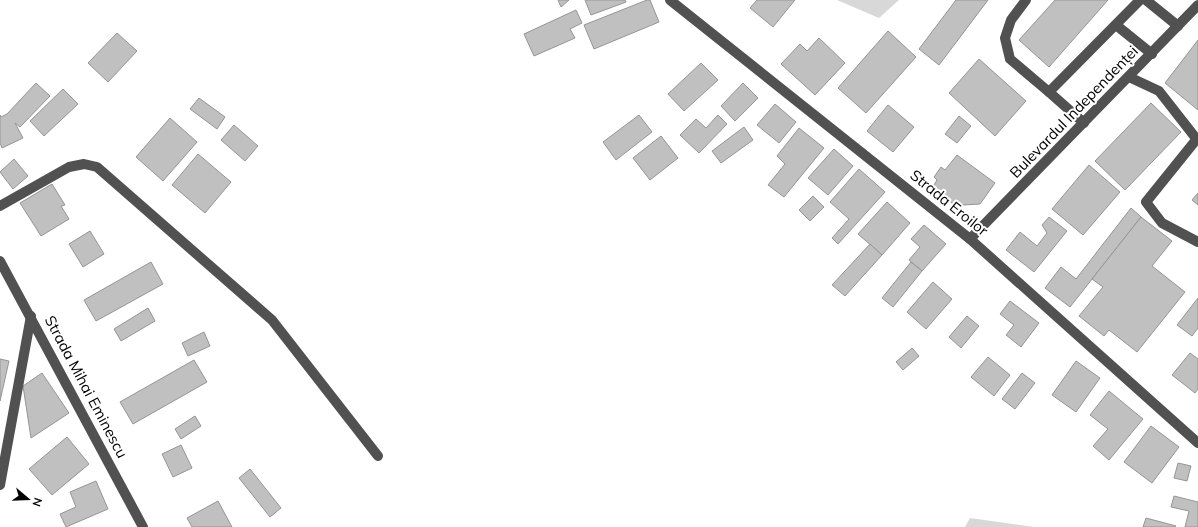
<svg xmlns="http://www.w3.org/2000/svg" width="1198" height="527" viewBox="0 0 1198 527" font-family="Mulish,sans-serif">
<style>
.green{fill:#d8d8d8}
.building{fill:#c0c0c0;stroke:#959595}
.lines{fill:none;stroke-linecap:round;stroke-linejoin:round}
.minor{stroke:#515151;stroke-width:10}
.labels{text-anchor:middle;stroke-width:4;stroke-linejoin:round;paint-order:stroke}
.street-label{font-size:15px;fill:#000;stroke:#fff}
</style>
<rect width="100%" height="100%" fill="#fff"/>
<g class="green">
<path d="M837,0H899L879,18Z"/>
<path d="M970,518L1034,527H965Z"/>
</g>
<g class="building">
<path d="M558,0H569L561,7Z"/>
<path d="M585,0H625L626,2L591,15Z"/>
<path d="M647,0H650L659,22L594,49L584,25Z"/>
<path d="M757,0H795L773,27L750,8Z"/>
<path d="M956,0H988L939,65L919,49Z"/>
<path d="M1055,0H1108L1049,67L1019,40Z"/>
<path d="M576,10L582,23L570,29L575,38L534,56L524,34Z"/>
<path d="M888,31L916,57L866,113L838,88Z"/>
<path d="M117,33L137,51L108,82L88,63Z"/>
<path d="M819,38L845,63L815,95L781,64L800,44L807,51Z"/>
<path d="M1198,40V110L1165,83Z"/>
<path d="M979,59L1026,101L995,136L949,93Z"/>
<path d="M701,63L718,80L684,111L668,94Z"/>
<path d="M36,83L50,96L20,127L15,123L23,138L2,148L0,143V115L1,117L7,114Z"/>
<path d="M743,83L758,98L735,121L721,106Z"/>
<path d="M63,89L78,104L44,136L30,121Z"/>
<path d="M199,98L225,117L217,129L190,109Z"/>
<path d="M1151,103L1181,132L1125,190L1095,161Z"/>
<path d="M775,104L796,122L779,143L757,125Z"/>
<path d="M888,105L914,127L893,152L867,131Z"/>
<path d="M639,115L652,132L616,160L603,142Z"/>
<path d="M718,115L727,124L699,153L680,135L696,119L706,128Z"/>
<path d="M959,116L971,126L957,143L945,134Z"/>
<path d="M170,118L197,142L163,181L136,157Z"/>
<path d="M234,125L258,146L245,161L221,140Z"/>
<path d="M744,127L753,140L721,163L712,151Z"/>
<path d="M799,128L824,148L784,197L768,185L785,164L777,156Z"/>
<path d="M661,136L678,158L650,180L633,158Z"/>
<path d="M834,149L853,166L828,195L808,178Z"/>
<path d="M198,154L231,182L205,213L172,185Z"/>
<path d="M957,155L995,183L980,204L963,205L960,209L932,188L937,180L934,177L941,167L945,170Z"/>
<path d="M14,159L28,176L13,189L0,172Z"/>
<path d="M1089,165L1120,192L1083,235L1052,209Z"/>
<path d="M859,169L885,192L838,244L832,238L849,219L830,202Z"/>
<path d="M52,184L65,205L61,206L69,219L41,236L20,203Z"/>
<path d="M1198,193V205L1192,200Z"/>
<path d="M813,196L824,207L810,221L799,210Z"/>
<path d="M887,202L910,223L882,255L858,234Z"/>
<path d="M1131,208L1141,217L1070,307L1045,288L1061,267L1076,279Z"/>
<path d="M1049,217L1067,231L1034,272L1006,250L1020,232L1037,246L1047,233L1042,225Z"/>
<path d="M1141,217L1172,241L1152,266L1185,292L1137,352L1109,330L1104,336L1079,316L1103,287L1092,279Z"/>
<path d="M924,225L946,244L922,271L909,260L920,247L911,239Z"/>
<path d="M90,231L104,254L83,267L69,244Z"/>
<path d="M870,244L882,255L845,296L832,285Z"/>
<path d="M151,262L163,284L96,321L84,300Z"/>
<path d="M911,262L922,271L893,307L882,298Z"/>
<path d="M933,282L952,299L926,329L907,312Z"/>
<path d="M1198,298V328L1192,336L1177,325Z"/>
<path d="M1010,301L1039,323L1021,347L1006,335L1014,325L1000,314Z"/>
<path d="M148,308L155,321L121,341L114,329Z"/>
<path d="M967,316L979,326L961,348L949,337Z"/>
<path d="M204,332L210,346L188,356L182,343Z"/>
<path d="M912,348L919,356L903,370L896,362Z"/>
<path d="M1190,353L1198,359V389L1195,393L1172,375Z"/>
<path d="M988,357L1010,375L994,396L971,377Z"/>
<path d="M0,359L9,361L0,401Z"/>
<path d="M194,360L207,382L133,424L120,402Z"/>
<path d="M1076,361L1100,378L1076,412L1052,395Z"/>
<path d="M42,373L69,413L31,438L23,386Z"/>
<path d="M1022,373L1035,383L1015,409L1002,399Z"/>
<path d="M1109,391L1143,419L1109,460L1093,446L1108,429L1090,415Z"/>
<path d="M195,416L201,426L181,439L175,429Z"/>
<path d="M1151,426L1179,447L1152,483L1124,462Z"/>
<path d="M67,437L89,464L52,495L29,469Z"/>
<path d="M181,445L192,468L173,477L162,454Z"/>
<path d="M1178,463L1191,466L1187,481L1174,478Z"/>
<path d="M250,469L281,508L270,517L239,478Z"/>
<path d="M96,481L108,509L66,527L60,514L76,507L70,492Z"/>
<path d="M1174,496L1198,502V527H1185L1189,511L1171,507Z"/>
<path d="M218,501L232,527H192L187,518Z"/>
<path d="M1146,518L1176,526L1175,527H1143Z"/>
</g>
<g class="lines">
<g class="minor">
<path d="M670,0L970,239L1198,443"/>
<path d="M1026,0L1011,20L1005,38L1010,59L1049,92"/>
<path d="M1146,0L1178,26"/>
<path d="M1116,25L1152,54"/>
<path d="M1129,77L1159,91L1198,141"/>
<path d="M1084,123L1049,92L1140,0"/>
<path d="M1196,140L1146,202L1162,223L1198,242"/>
<path d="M0,206L69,167L84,164L97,167L272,320L378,456"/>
<path d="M970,239L1198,5"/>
<path d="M0,261L143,527"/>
<path d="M0,485L31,316"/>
</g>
</g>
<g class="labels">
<g class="street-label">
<text transform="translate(1074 112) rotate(-46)" y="5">Bulevardul Independenței</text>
<text transform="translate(949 203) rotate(39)" y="5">Strada Eroilor</text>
<text transform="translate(86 387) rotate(62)" y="5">Strada Mihai Eminescu</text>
</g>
</g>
<g transform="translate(28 499) rotate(109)" stroke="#ffffff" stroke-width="3" paint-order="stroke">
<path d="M0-3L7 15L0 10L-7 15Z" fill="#000000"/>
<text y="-6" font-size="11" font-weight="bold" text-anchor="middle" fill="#000000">N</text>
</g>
</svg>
